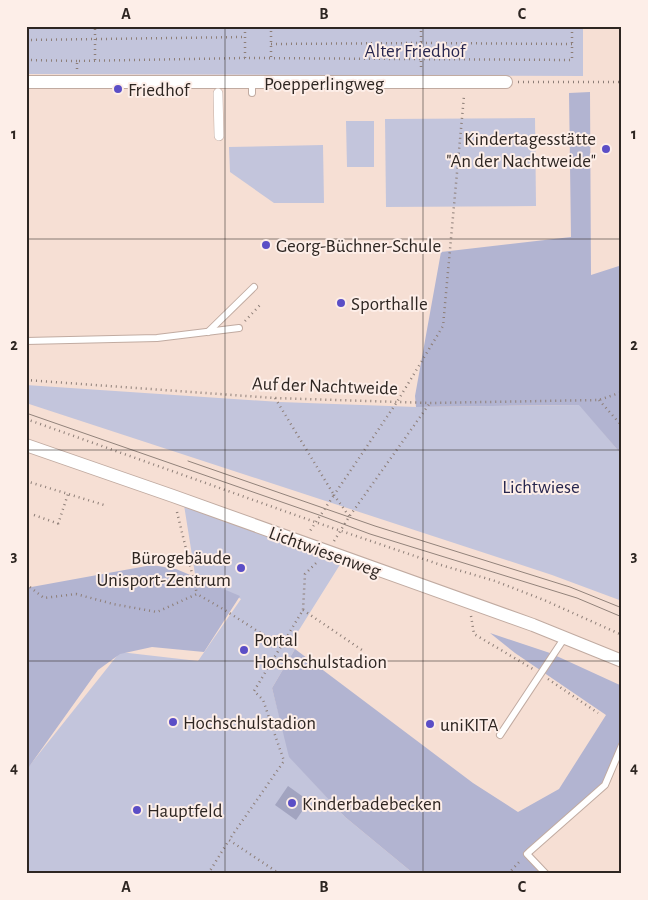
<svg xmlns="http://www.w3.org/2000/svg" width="648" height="900" viewBox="0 0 648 900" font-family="'Alegreya Sans',sans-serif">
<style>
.green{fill:#c3c5dc}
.forest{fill:#b2b4d1}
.water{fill:#a2a4c0}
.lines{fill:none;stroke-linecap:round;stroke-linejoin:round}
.service-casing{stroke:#c1aba1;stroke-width:8}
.pedestrian-casing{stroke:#c1aba1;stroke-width:10}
.minor-casing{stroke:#c1aba1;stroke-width:14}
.path{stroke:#8d7e77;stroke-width:2.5;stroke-dasharray:1 4;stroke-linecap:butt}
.service{stroke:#fff;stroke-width:6}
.pedestrian{stroke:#fff;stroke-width:9}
.minor{stroke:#fff;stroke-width:12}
.tram{stroke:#92837b;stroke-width:1}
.grid{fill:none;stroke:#2e2622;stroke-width:1;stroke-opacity:0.55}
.poi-dot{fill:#5b4ec6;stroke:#fdeee8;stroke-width:2}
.labels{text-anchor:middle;stroke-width:4;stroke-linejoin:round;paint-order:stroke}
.park-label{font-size:19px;fill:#28274f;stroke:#fdeee8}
.street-label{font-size:19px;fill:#2e2622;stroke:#fdeee8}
.poi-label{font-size:19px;fill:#2e2622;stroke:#fdeee8;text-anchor:start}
.neatline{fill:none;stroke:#2e2622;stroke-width:2}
.grid-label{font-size:16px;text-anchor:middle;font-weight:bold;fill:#2e2622}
</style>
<rect width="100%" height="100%" fill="#f6dfd4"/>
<g class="green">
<path d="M26,26H583V76L26,74Z"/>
<path d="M535,118L536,206L386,207L385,119Z"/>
<path d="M346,121H374V167H347Z"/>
<path d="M323,145L324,203H274L230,172L229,147Z"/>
<path d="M26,385L280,402L416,407L580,405L622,455V601L552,575L26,403Z"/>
<path d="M184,505L341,563L289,646L295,649L272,688L290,757L345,817L414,874H26V770L120,652L198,661L241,599L195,574Z"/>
</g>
<g class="forest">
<path d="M590,92L591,275L622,265V455L579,405L416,407L415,396L441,252L571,237L569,93Z"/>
<path d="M152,565L176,569L240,596L204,652L152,647L120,654L98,670L26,771V588Z"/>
<path d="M490,633L550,653L622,686V742L604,784L524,854L543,874H414L345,817L289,757L272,688L295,649L473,783L518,812L559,789L606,715L515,653Z"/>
</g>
<path class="water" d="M288,786L309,801L296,820L275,805Z"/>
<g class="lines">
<defs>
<g id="service">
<path d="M252,83V93"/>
<path d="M208,332L254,287"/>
<path d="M26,341L157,338L239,328"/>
<path d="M500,735L565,637"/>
<path d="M529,852L605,785L622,745"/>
<path d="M527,854L546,874"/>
</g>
<path id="pedestrian" d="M218,93L219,136"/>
<g id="minor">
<path d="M26,82H506"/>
<path d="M26,445L173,496L533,625L622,661"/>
</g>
</defs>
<use href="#service" class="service-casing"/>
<use href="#pedestrian" class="pedestrian-casing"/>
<use href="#minor" class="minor-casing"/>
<g class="path">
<path d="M271,26V59"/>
<path d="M421,26V68"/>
<path d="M26,40L245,37"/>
<path d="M271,44L421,43L572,44"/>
<path d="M245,58V26"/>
<path d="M26,60L77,61"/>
<path d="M95,60V26"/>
<path d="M77,69V61L245,58L572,60V26"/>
<path d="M518,82H622"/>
<path d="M245,321L261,304"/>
<path d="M26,380L274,398L430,403L599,400L622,392"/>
<path d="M275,398L334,495L310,531"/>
<path d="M599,400L622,426"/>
<path d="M26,419L315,522L441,565L495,581L544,600L622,635"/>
<path d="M26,481L104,505"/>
<path d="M177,512L197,594"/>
<path d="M34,515L62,525"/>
<path d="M349,516L334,495L397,402L443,326L464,96"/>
<path d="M58,524L68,494"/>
<path d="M334,541L349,517L430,403"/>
<path d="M26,584L44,598L76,594L113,604L157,612L197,594L223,609L281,646"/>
<path d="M303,610L362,650"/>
<path d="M471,616L474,634L533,669"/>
<path d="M548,679L598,713"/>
<path d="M208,874L229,840"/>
<path d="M280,874L229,840L284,761L263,700L254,691L303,610L305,574L317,562"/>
<path d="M508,874L521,860"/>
</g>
<use href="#service" class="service"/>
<use href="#pedestrian" class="pedestrian"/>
<use href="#minor" class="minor"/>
<g class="tram">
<path d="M26,413L319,515L370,534L577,598L622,617"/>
<path d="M188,461L375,526L570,587L622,608"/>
</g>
</g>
<path class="grid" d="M225,26V874M423,26V874M26,239H622M26,450H622M26,661H622"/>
<g class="poi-dot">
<circle cx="118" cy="89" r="5"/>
<circle cx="606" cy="149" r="5"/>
<circle cx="266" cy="245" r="5"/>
<circle cx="341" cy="303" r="5"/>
<circle cx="241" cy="568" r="5"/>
<circle cx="244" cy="650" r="5"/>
<circle cx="173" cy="722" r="5"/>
<circle cx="430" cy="724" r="5"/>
<circle cx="292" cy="803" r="5"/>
<circle cx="137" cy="810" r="5"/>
</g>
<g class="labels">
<g class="park-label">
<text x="415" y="57">Alter Friedhof</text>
<text x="541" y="493">Lichtwiese</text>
</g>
<g class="street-label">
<text x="324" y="90">Poepperlingweg</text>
<text transform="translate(325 385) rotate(2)" y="7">Auf der Nachtweide</text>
<text transform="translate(325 551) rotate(20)" y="7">Lichtwiesenweg</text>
</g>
<g class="poi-label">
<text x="128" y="96">Friedhof</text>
<text x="596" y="145" text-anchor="end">Kindertagesstätte<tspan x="596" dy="22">"An der Nachtweide"</tspan></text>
<text x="276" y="252">Georg-Büchner-Schule</text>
<text x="351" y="310">Sporthalle</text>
<text x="231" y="564" text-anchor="end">Bürogebäude<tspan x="231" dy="22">Unisport-Zentrum</tspan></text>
<text x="254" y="646">Portal<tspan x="254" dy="22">Hochschulstadion</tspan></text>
<text x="183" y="729">Hochschulstadion</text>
<text x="440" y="731">uniKITA</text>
<text x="302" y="810">Kinderbadebecken</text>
<text x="147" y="817">Hauptfeld</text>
</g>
</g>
<rect width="648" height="900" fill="none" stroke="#fdeee8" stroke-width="55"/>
<rect x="28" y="28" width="592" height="844" class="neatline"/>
<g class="grid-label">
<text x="126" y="19">A</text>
<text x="324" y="19">B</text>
<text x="522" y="19">C</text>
<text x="14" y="139">1</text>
<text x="634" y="139">1</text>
<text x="14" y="350">2</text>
<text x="634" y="350">2</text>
<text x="14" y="561">3</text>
<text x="634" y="561">3</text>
<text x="14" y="773">4</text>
<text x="634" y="773">4</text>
<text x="126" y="892">A</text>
<text x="324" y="892">B</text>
<text x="522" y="892">C</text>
</g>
</svg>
